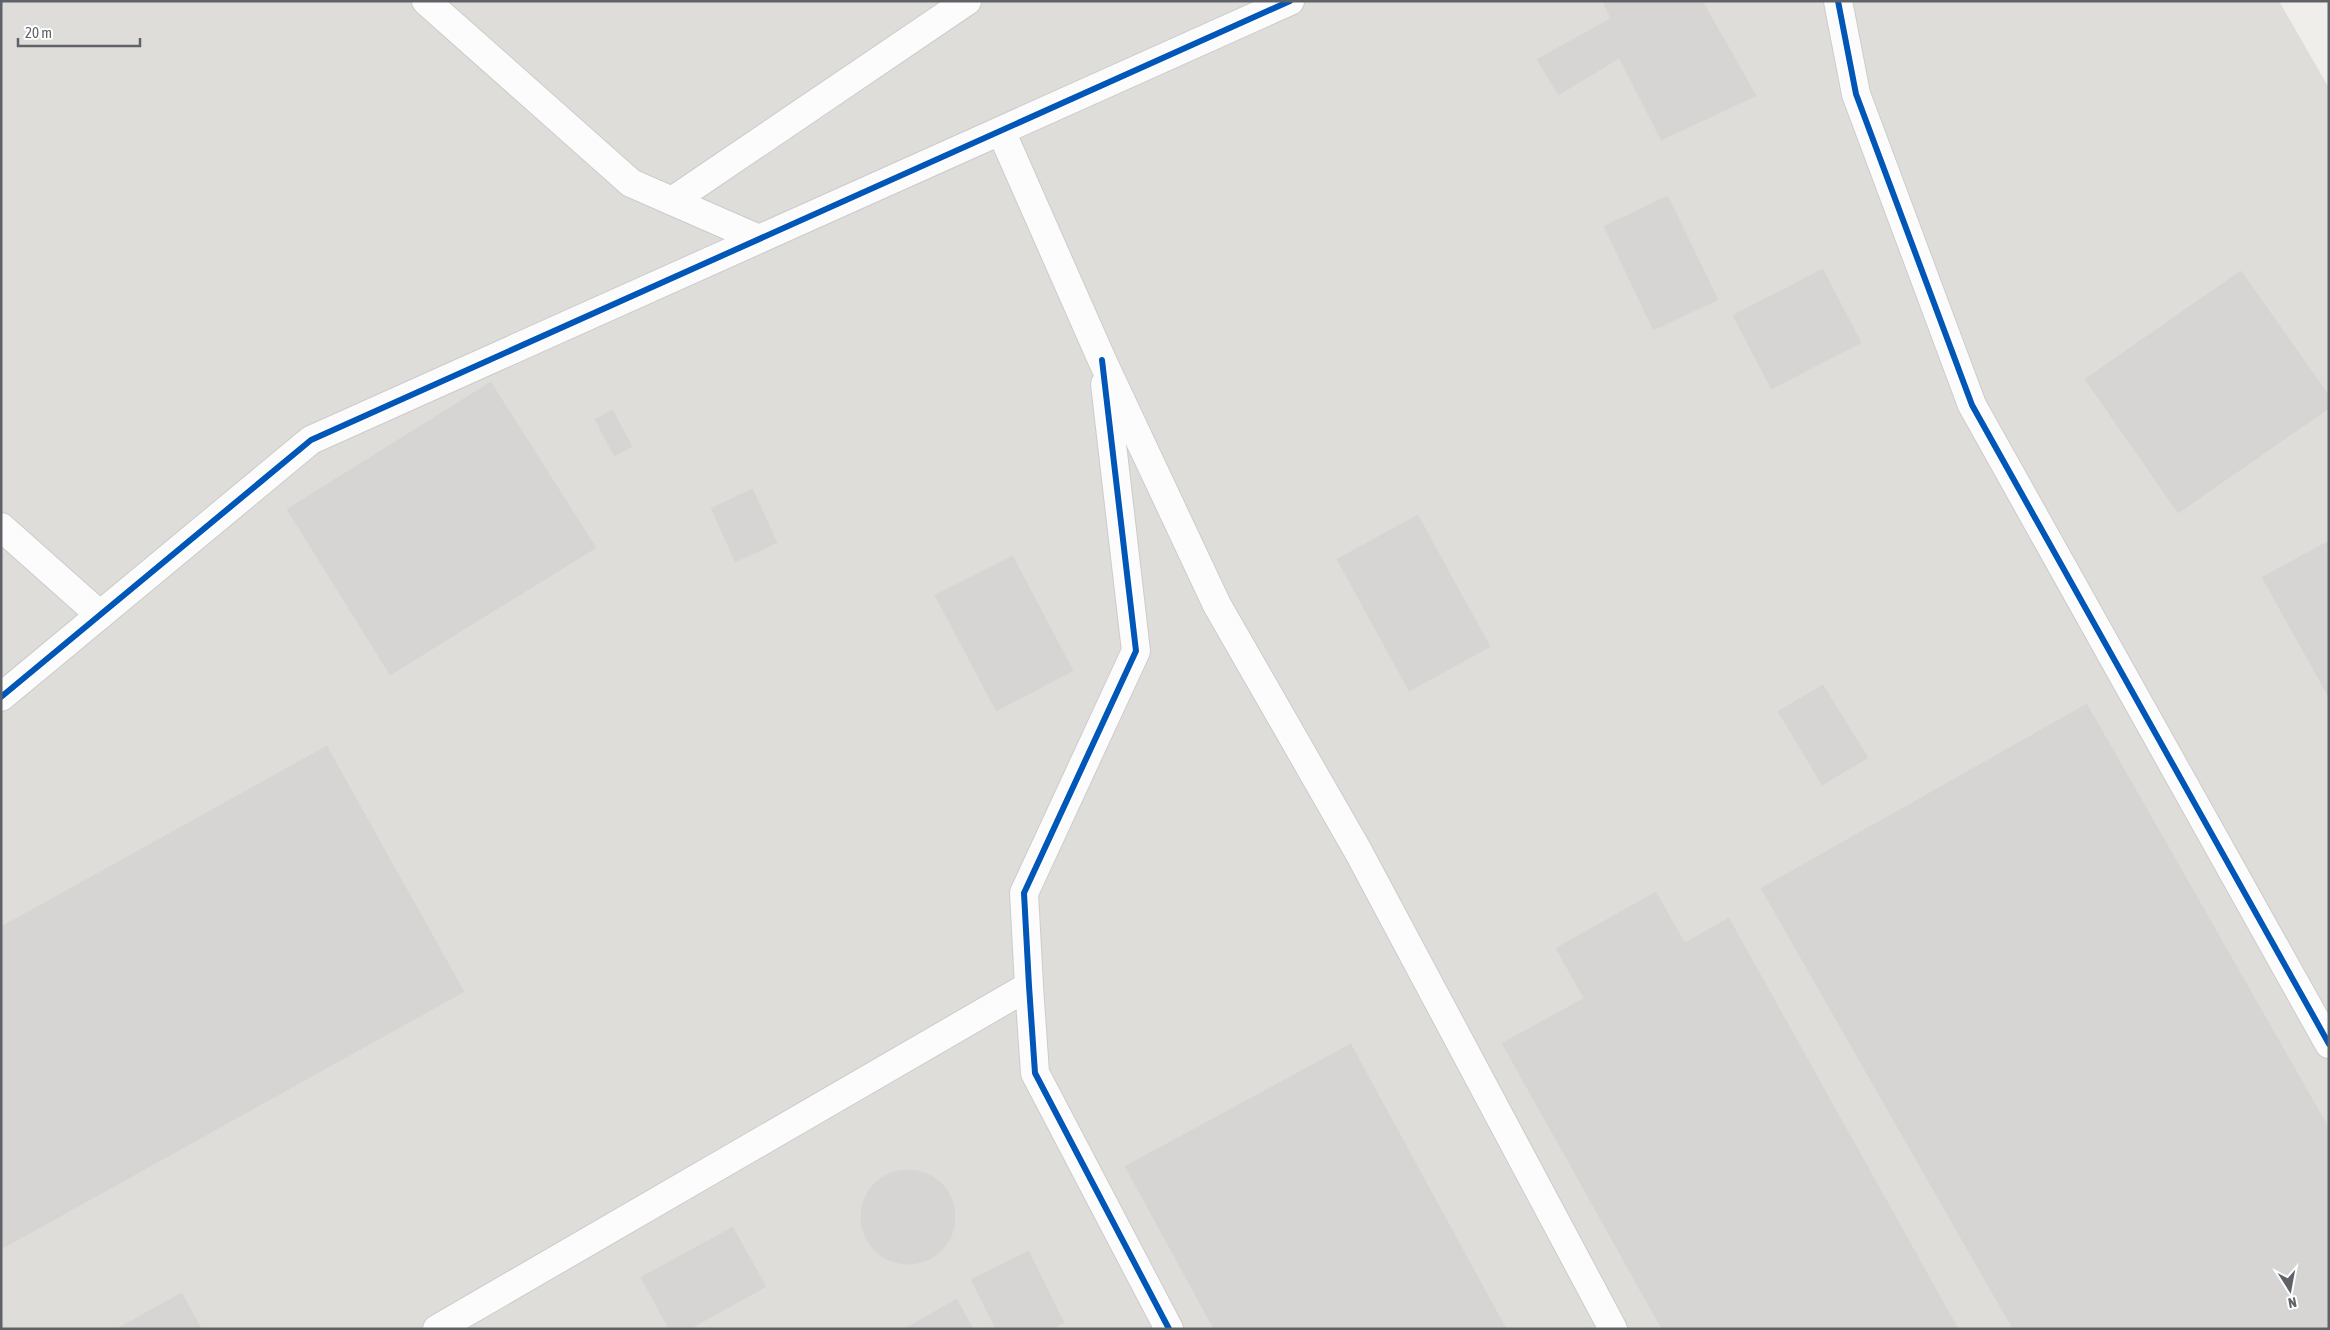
<svg xmlns="http://www.w3.org/2000/svg" width="2330" height="1330" viewBox="0 0 2330 1330" font-family="'Asap Condensed',sans-serif">
<style>
.industrial{fill:#dfddda}
.building{fill:#d6d5d3;stroke:#deddd9}
.lines{fill:none;stroke-linecap:round;stroke-linejoin:round}
.minor-casing{stroke:#cbcccc;stroke-width:30}
.minor{stroke:#fdfcfc;stroke-width:28}
.cycleway-casing{stroke:#fff;stroke-width:9}
.cycleway{stroke:#0057b8;stroke-width:6}
</style>
<rect width="100%" height="100%" fill="#efeeea"/>
<path class="industrial" d="M1,1H2279L2329,88V1329H1Z"/>
<g class="building">
<path d="M1602,1H1703L1757,96L1661,141L1619,59L1558,96L1536,59L1610,18Z"/>
<path d="M1668,195L1719,300L1653,331L1603,226Z"/>
<path d="M1823,268L1862,343L1771,390L1732,315Z"/>
<path d="M2241,270L2329,394V409L2178,514L2084,379Z"/>
<path d="M491,381L597,548L390,676L286,509Z"/>
<path d="M613,409L633,447L614,457L594,419Z"/>
<path d="M753,488L778,543L735,563L710,508Z"/>
<path d="M1418,514L1491,647L1409,692L1336,559Z"/>
<path d="M2329,540V699L2261,577Z"/>
<path d="M1013,555L1074,671L996,712L934,595Z"/>
<path d="M1823,684L1869,758L1822,786L1777,711Z"/>
<path d="M2087,703L2329,1127V1329H2012L1760,888Z"/>
<path d="M327,745L465,992L1,1250V926Z"/>
<path d="M1656,891L1685,942L1729,917L1959,1329H1661L1501,1043L1583,998L1555,948Z"/>
<path d="M1351,1043L1507,1329H1213L1124,1166Z"/>
<circle cx="908" cy="1217" r="48"/>
<path d="M733,1226L767,1287L691,1329H668L640,1277Z"/>
<path d="M1029,1250L1065,1323L1053,1329H995L970,1279Z"/>
<path d="M182,1292L202,1329H115Z"/>
<path d="M957,1298L974,1329H903Z"/>
</g>
<g class="lines">
<defs>
<g id="minor">
<path d="M426,1L631,183L759,239"/>
<path d="M1838,1L1856,94L1972,405L2329,1044"/>
<path d="M1001,131L1102,360L1217,605L1358,851L1613,1329"/>
<path d="M672,201L967,1"/>
<path d="M1105,384L1136,651L1024,893L1029,986L1035,1073L1169,1329"/>
<path d="M1,527L100,615"/>
<path d="M1,697L311,440L1290,1"/>
<path d="M437,1329L1029,986"/>
</g>
</defs>
<use href="#minor" class="minor-casing"/>
<use href="#minor" class="minor"/>
<defs>
<g id="cycleway">
<path d="M1838,1L1856,94L1972,405L2329,1044"/>
<path d="M1102,360L1136,651L1024,893L1029,986L1035,1073L1169,1329"/>
<path d="M1,697L311,440L1290,1"/>
</g>
</defs>
<use href="#cycleway" class="cycleway-casing"/>
<use href="#cycleway" class="cycleway"/>
</g>
<rect width="2330" height="1330" fill="none" stroke="#5f6368" stroke-width="5"/>
<g transform="translate(2290 1290) rotate(169)" stroke="#ffffff" stroke-width="4" paint-order="stroke">
<path d="M0-4L9 19L0 12L-9 19Z" fill="#5f6368"/>
<text y="-8" font-size="14" font-weight="bold" text-anchor="middle" fill="#5f6368">N</text>
</g>
<path d="M18 38v8h122v-8" fill="none" stroke="#5f6368" stroke-width="2.5"/>
<text x="25" y="38" font-size="15" fill="#5f6368" stroke="#ffffff" stroke-width="4" paint-order="stroke">20 m</text>
</svg>
